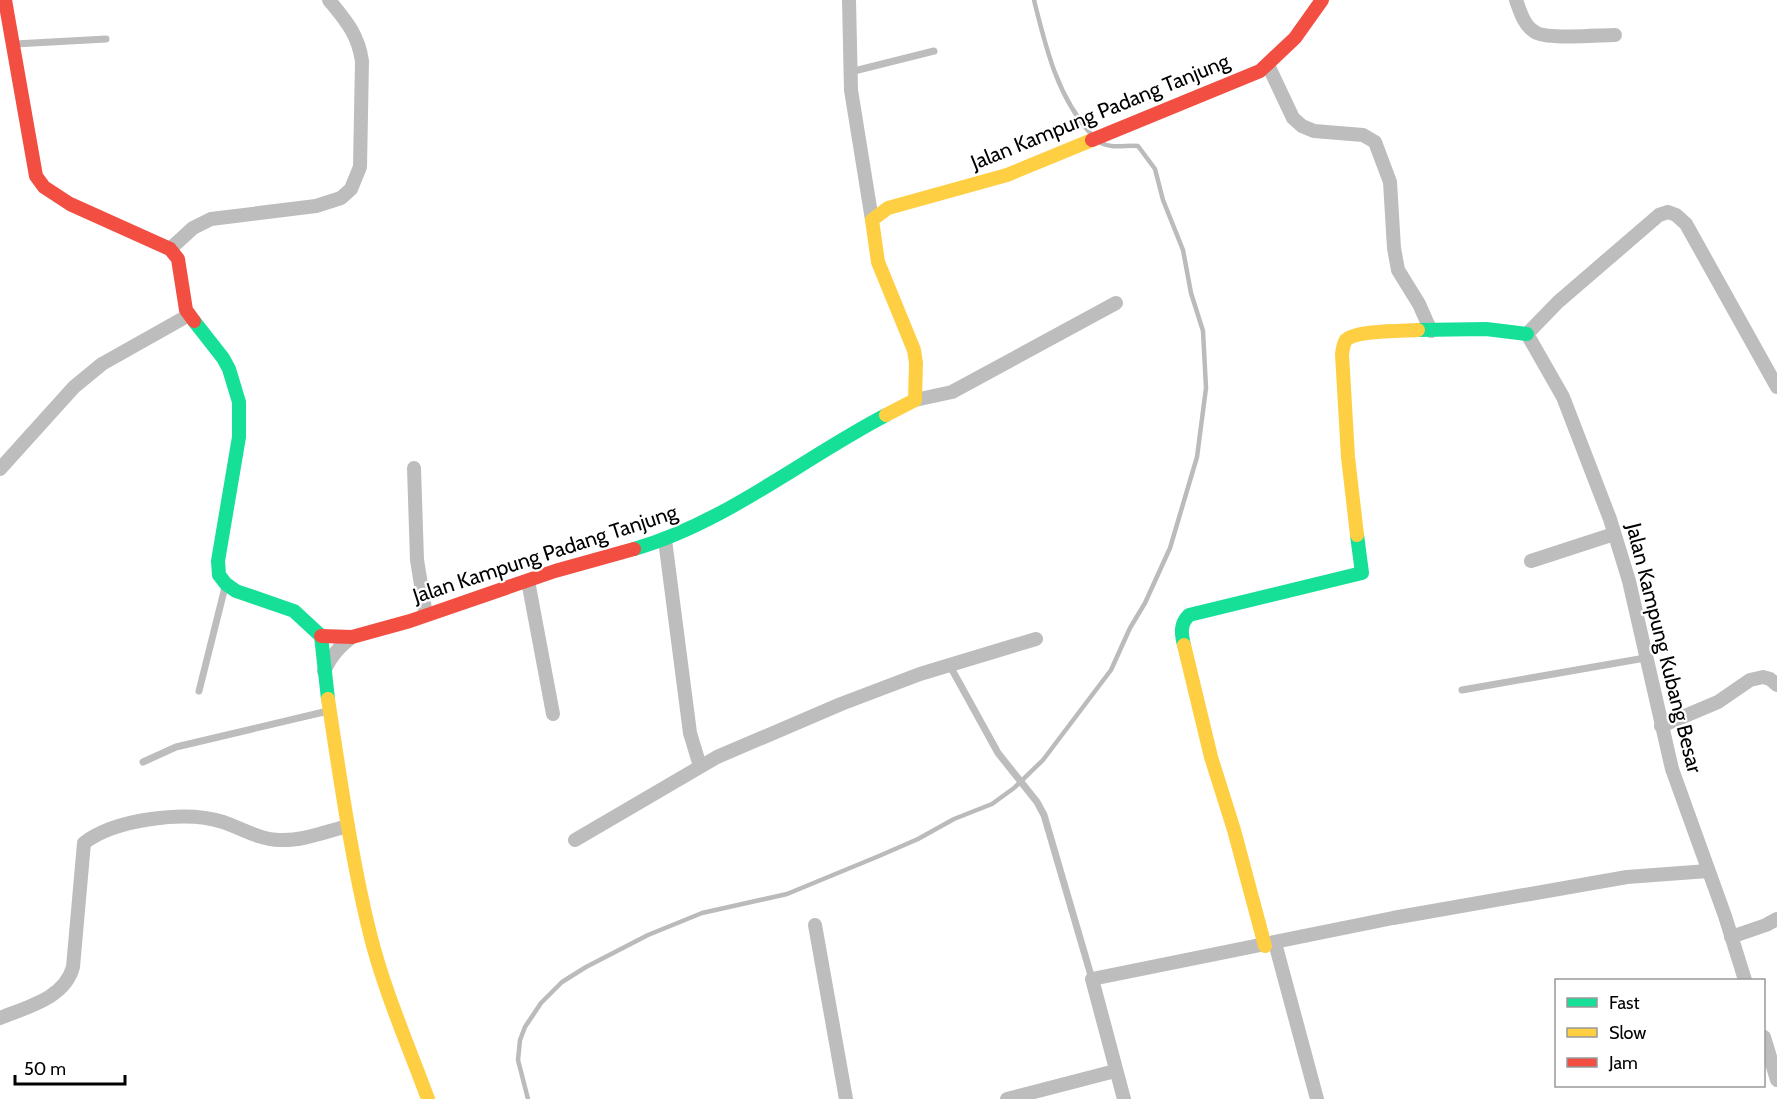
<svg xmlns="http://www.w3.org/2000/svg" width="1777" height="1099" viewBox="0 0 1777 1099" font-family="Cabin,sans-serif">
<style>
.lines{fill:none;stroke-linecap:round;stroke-linejoin:round}
.stream{stroke:#bbb;stroke-width:4.5}
.lane{stroke:#bdbdbd;stroke-width:7}
.street{stroke:#bdbdbd;stroke-width:14}
.fast{stroke:#16e098;stroke-width:14}
.slow{stroke:#ffcf43;stroke-width:14}
.jam{stroke:#f24e42;stroke-width:14}
.labels{text-anchor:middle;stroke-width:4.5;stroke-linejoin:round;paint-order:stroke}
.street-label{font-size:21px;fill:#000;stroke:#fff}
</style>
<rect width="100%" height="100%" fill="#fff"/>
<g class="lines">
<g class="stream">
<path d="M1034,0C1046,48 1057,96 1091,134"/>
<path d="M528,1099L518,1060L520,1040L525,1027L541,1003L562,982L586,967L648,935L702,913L787,894L879,856L918,839L954,819L992,804L1014,788L1043,760L1111,670L1130,628L1145,603L1170,548L1197,457L1206,388L1203,331L1191,293L1183,250L1163,200L1155,169L1138,146C1125,145 1113,149 1101,143"/>
</g>
<g class="lane">
<path d="M15,44L106,39"/>
<path d="M850,72L934,51"/>
<path d="M950,666L998,753L1037,802L1044,815L1092,979"/>
<path d="M1462,690L1645,658"/>
<path d="M199,691L225,587"/>
<path d="M143,762L176,747L328,711"/>
</g>
<g class="street">
<path d="M849,0L851,90L872,220"/>
<path d="M1516,0C1520,11 1524,26 1535,32C1547,40 1599,35 1615,35"/>
<path d="M1268,65L1293,118L1302,126L1314,131L1363,135L1375,142L1390,182L1394,248L1398,270L1419,304L1431,331"/>
<path d="M170,249L193,228L211,219L316,206L341,198L351,189L360,167L362,61C358,34 346,21 329,0"/>
<path d="M915,400L952,392L1116,303"/>
<path d="M414,468L417,560L426,615"/>
<path d="M0,469L74,387L102,364L189,315"/>
<path d="M665,540L690,733L700,766"/>
<path d="M1531,561L1614,534"/>
<path d="M528,581L553,714"/>
<path d="M324,671C331,656 339,647 352,637"/>
<path d="M1661,726L1718,702L1750,680L1763,677L1770,679L1777,685"/>
<path d="M575,840L717,757L841,704L920,674L1036,639"/>
<path d="M815,925L846,1099"/>
<path d="M1731,937L1766,925L1777,919"/>
<path d="M1275,943L1317,1099"/>
<path d="M1745,980L1725,916L1672,769L1629,581L1610,519L1563,397L1527,334L1558,302L1659,215L1668,212L1676,215L1686,224L1777,387"/>
<path d="M0,1018C27,1007 65,998 73,967L84,843C115,819 186,810 223,822C241,828 260,840 280,840C303,841 327,831 348,826"/>
<path d="M1764,1037L1777,1080"/>
<path d="M1007,1099L1115,1071"/>
<path d="M1124,1099L1092,979L1393,918L1627,877L1708,871"/>
</g>
<g class="fast">
<path d="M194,321L223,358L229,369L239,402V437L218,561L219,575L226,584L236,591L294,611L321,636L328,699"/>
<path d="M1418,330L1486,329L1527,334"/>
<path d="M634,549C725,523 802,459 886,415"/>
<path d="M1184,645C1181,633 1180,624 1189,615L1362,573L1357,535"/>
</g>
<g class="slow">
<path d="M886,415L915,400L916,363L914,350L878,262L872,220L888,208L1007,175L1092,140"/>
<path d="M1357,535L1348,457L1342,354C1343,349 1343,344 1346,340C1356,330 1403,331 1418,330"/>
<path d="M1184,645L1211,757L1234,830L1265,946"/>
<path d="M328,699C340,777 351,857 370,934C384,990 408,1045 428,1099"/>
</g>
<g class="jam">
<path d="M5,0L36,176L44,187L70,204L170,249L178,259L186,310L194,321"/>
<path d="M1092,140L1260,71L1295,38L1322,0"/>
<path d="M321,636L352,637L410,621L555,571L634,549"/>
</g>
</g>
<g class="labels">
<g class="street-label">
<text transform="translate(1100 112) rotate(-22)" y="7">Jalan Kampung Padang Tanjung</text>
<text transform="translate(545 554) rotate(-18)" y="7">Jalan Kampung Padang Tanjung</text>
<text transform="translate(1664 648) rotate(76)" y="7">Jalan Kampung Kubang Besar</text>
</g>
</g>
<rect x="1555" y="979" width="210" height="108" fill="#ffffff" stroke="#999999" stroke-width="1.5"/>
<rect x="1567" y="998" width="30" height="9" fill="#16e098" stroke="#999999" stroke-width="1.5"/>
<text x="1609" y="1009" font-size="18" fill="#000000">Fast</text>
<rect x="1567" y="1028" width="30" height="9" fill="#ffcf43" stroke="#999999" stroke-width="1.5"/>
<text x="1609" y="1039" font-size="18" fill="#000000">Slow</text>
<rect x="1567" y="1058" width="30" height="9" fill="#f24e42" stroke="#999999" stroke-width="1.5"/>
<text x="1609" y="1069" font-size="18" fill="#000000">Jam</text>
<path d="M15 1075v9h110v-9" fill="none" stroke="#000000" stroke-width="3"/>
<text x="24" y="1075" font-size="18" fill="#000000" stroke="#ffffff" stroke-width="4.5" paint-order="stroke">50 m</text>
</svg>
